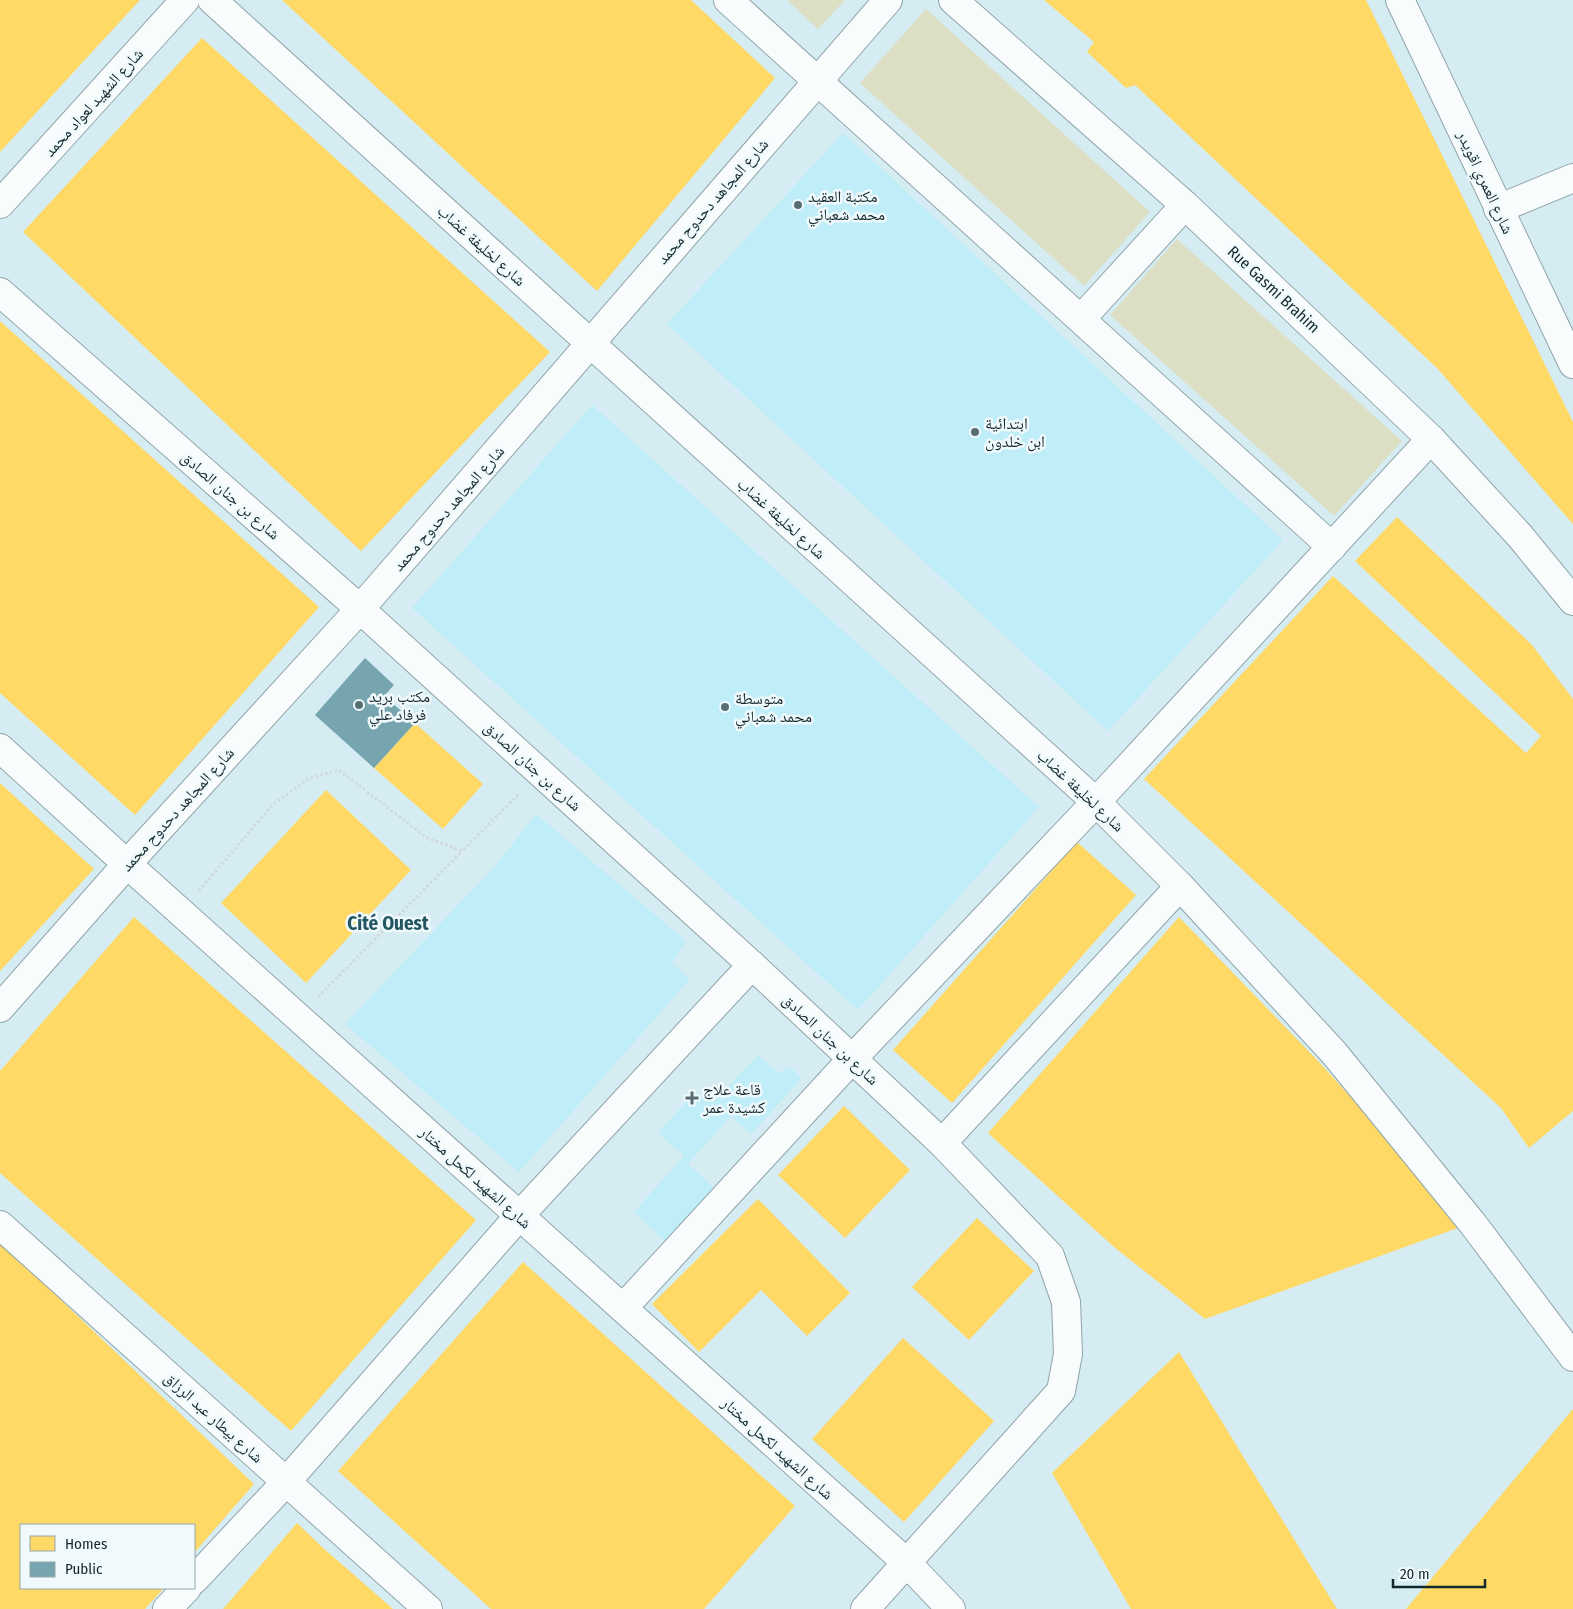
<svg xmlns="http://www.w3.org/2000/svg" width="1573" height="1609" viewBox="0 0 1573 1609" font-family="'Fira Sans Condensed','Noto Naskh Arabic',sans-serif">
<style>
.built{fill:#bfedf8}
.green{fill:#dcdfc4}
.homes{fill:#ffd966}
.public{fill:#76a5af}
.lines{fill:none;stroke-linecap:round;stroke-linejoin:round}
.minor-casing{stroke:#90a4a9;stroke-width:30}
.major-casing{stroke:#90a4a9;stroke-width:30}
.path{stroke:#d2d9db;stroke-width:3;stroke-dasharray:2.5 2.5;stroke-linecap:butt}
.minor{stroke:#f9fcfd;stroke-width:28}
.major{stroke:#f9fcfd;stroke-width:28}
.poi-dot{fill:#576d72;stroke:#f0fafd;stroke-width:2}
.labels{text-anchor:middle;stroke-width:5;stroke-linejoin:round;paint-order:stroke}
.street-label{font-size:16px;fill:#13282d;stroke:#f0fafd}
.poi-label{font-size:16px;fill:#13282d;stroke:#f0fafd;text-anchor:start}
.quarter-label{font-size:19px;font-weight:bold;fill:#235662;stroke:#f0fafd}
</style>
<rect width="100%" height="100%" fill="#d5ecf2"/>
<g class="built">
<path d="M843,133L1283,540L1108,731L667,324Z"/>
<path d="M592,405L1039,807L858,1010L412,608Z"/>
<path d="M536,814L686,941L672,963L690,979L519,1172L345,1024L496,865Z"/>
<path d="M758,1055L778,1073L790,1067L802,1078L751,1134L731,1116L688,1164L714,1188L666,1242L634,1212L684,1156L658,1133L694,1093L713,1103Z"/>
</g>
<g class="green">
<path d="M787,0H845L818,29Z"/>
<path d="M926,9L1150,212L1084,286L860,83Z"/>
<path d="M1177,239L1402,441L1334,516L1110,315Z"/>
</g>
<g class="homes">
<path d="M0,0H140L0,152Z"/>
<path d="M282,0H691L775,78L597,291Z"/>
<path d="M1044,0H1366L1573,422V524L1437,368L1135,85L1126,88L1087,52L1094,42Z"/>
<path d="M202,38L550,352L361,551L23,232Z"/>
<path d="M0,321L319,607L135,815L0,693Z"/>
<path d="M1397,517L1532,645L1573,699V1111L1529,1148L1501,1108L1144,779L1333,576L1526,753L1541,736L1355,561Z"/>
<path d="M415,723L483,784L443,829L374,768Z"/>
<path d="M0,783L94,869L0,971Z"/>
<path d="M326,790L411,870L306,983L221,903Z"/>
<path d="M1077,842L1136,895L952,1103L893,1050Z"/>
<path d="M134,917L476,1220L291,1431L0,1173V1071Z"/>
<path d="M1179,917L1320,1063L1466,1225L1205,1319L1114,1247L988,1133Z"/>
<path d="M844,1106L910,1170L845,1238L778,1175Z"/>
<path d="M758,1199L850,1293L807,1336L761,1290L699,1352L652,1304Z"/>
<path d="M977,1218L1034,1271L969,1340L912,1287Z"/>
<path d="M0,1242L254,1484L194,1553V1525H21V1588H164L145,1609H0Z"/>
<path d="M523,1262L795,1506L704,1609H491L338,1471Z"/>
<path d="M903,1338L994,1421L904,1522L812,1439Z"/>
<path d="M1179,1352L1337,1609H1131L1052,1473Z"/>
<path d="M1573,1409V1609H1406Z"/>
<path d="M297,1523L322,1547L393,1609H223Z"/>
</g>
<path class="public" d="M365,658L394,685L384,696L415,723L374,768L315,715Z"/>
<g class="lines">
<defs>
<g id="minor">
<path d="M212,0L1096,802L1180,886L1334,1053L1473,1224L1573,1357"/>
<path d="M728,0L1332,547"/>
<path d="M1400,0L1573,364"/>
<path d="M0,204L185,0"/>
<path d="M1498,209L1573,178"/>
<path d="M0,292L360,609L752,965L942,1143L1050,1256L1066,1302L1068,1354L1061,1391L865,1609"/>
<path d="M1081,319L1185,205"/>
<path d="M0,748L127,864L906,1562L951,1609"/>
<path d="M0,1008L127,864L360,609L888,0"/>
<path d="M942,1143L1180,886"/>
<path d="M0,1225L428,1609"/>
<path d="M623,1308L852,1059L1096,802L1431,439"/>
<path d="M194,1580L286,1482L519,1216L752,965"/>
<path d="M167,1609L187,1588"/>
</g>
<path id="major" d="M953,0L1185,205L1431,439L1520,536L1573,601"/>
</defs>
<use href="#minor" class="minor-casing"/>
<use href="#major" class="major-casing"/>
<g class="path">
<path d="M199,891L273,804L310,778L339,770L427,838L462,851L519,794"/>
<path d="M318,997L462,851"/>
</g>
<use href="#minor" class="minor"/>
<use href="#major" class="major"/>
</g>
<g class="poi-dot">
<circle cx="798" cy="205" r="5"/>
<circle cx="975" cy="432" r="5"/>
<circle cx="359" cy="705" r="5"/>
<circle cx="725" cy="707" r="5"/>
<path d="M689.5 1090.5h5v5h5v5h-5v5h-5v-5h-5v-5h5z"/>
</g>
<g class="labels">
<g class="street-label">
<text transform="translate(93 102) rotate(-48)" y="6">شارع الشهيد لعواد محمد</text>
<text transform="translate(1486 182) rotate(65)" y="6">شارع العمري اقويدر</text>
<text transform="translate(712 201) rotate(-49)" y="6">شارع المجاهد دحدوح محمد</text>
<text transform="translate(482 245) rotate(42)" y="6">شارع لخليفة غضاب</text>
<text transform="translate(1274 289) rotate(43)" y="6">Rue Gasmi Brahim</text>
<text transform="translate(231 495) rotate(41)" y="6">شارع بن جنان الصادق</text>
<text transform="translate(448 508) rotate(-49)" y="6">شارع المجاهد دحدوح محمد</text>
<text transform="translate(782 518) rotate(42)" y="6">شارع لخليفة غضاب</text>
<text transform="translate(533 766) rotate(42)" y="6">شارع بن جنان الصادق</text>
<text transform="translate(1081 790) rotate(43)" y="6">شارع لخليفة غضاب</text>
<text transform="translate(177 809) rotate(-48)" y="6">شارع المجاهد دحدوح محمد</text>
<text transform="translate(831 1039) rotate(43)" y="6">شارع بن جنان الصادق</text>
<text transform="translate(476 1177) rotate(42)" y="6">شارع الشهيد لكحل مختار</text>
<text transform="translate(214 1417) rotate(42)" y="6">شارع بيطار عبد الرزاق</text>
<text transform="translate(778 1448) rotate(42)" y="6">شارع الشهيد لكحل مختار</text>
</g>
<g class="poi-label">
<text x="808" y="202">مكتبة العقيد<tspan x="808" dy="18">محمد شعباني</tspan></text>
<text x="985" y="429">ابتدائية<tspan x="985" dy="18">ابن خلدون</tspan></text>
<text x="369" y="702">مكتب بريد<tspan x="369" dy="18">فرفاد علي</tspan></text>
<text x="735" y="704">متوسطة<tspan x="735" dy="18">محمد شعباني</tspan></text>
<text x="703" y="1095">قاعة علاج<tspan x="703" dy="18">كشيدة عمر</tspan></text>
</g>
<g class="quarter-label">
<text x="388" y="930">Cité Ouest</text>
</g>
</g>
<rect x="20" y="1524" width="175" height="65" fill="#f0fafd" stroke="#98a6aa"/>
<rect x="30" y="1536" width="25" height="15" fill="#ffd966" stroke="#98a6aa"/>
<text x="65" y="1549" font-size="15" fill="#13282d">Homes</text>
<rect x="30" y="1562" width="25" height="15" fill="#76a5af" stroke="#98a6aa"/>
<text x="65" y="1574" font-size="15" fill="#13282d">Public</text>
<path d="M1393 1579v8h92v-8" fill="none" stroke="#13282d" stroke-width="2.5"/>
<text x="1400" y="1579" font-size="15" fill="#13282d" stroke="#f0fafd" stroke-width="4" paint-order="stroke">20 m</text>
</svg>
